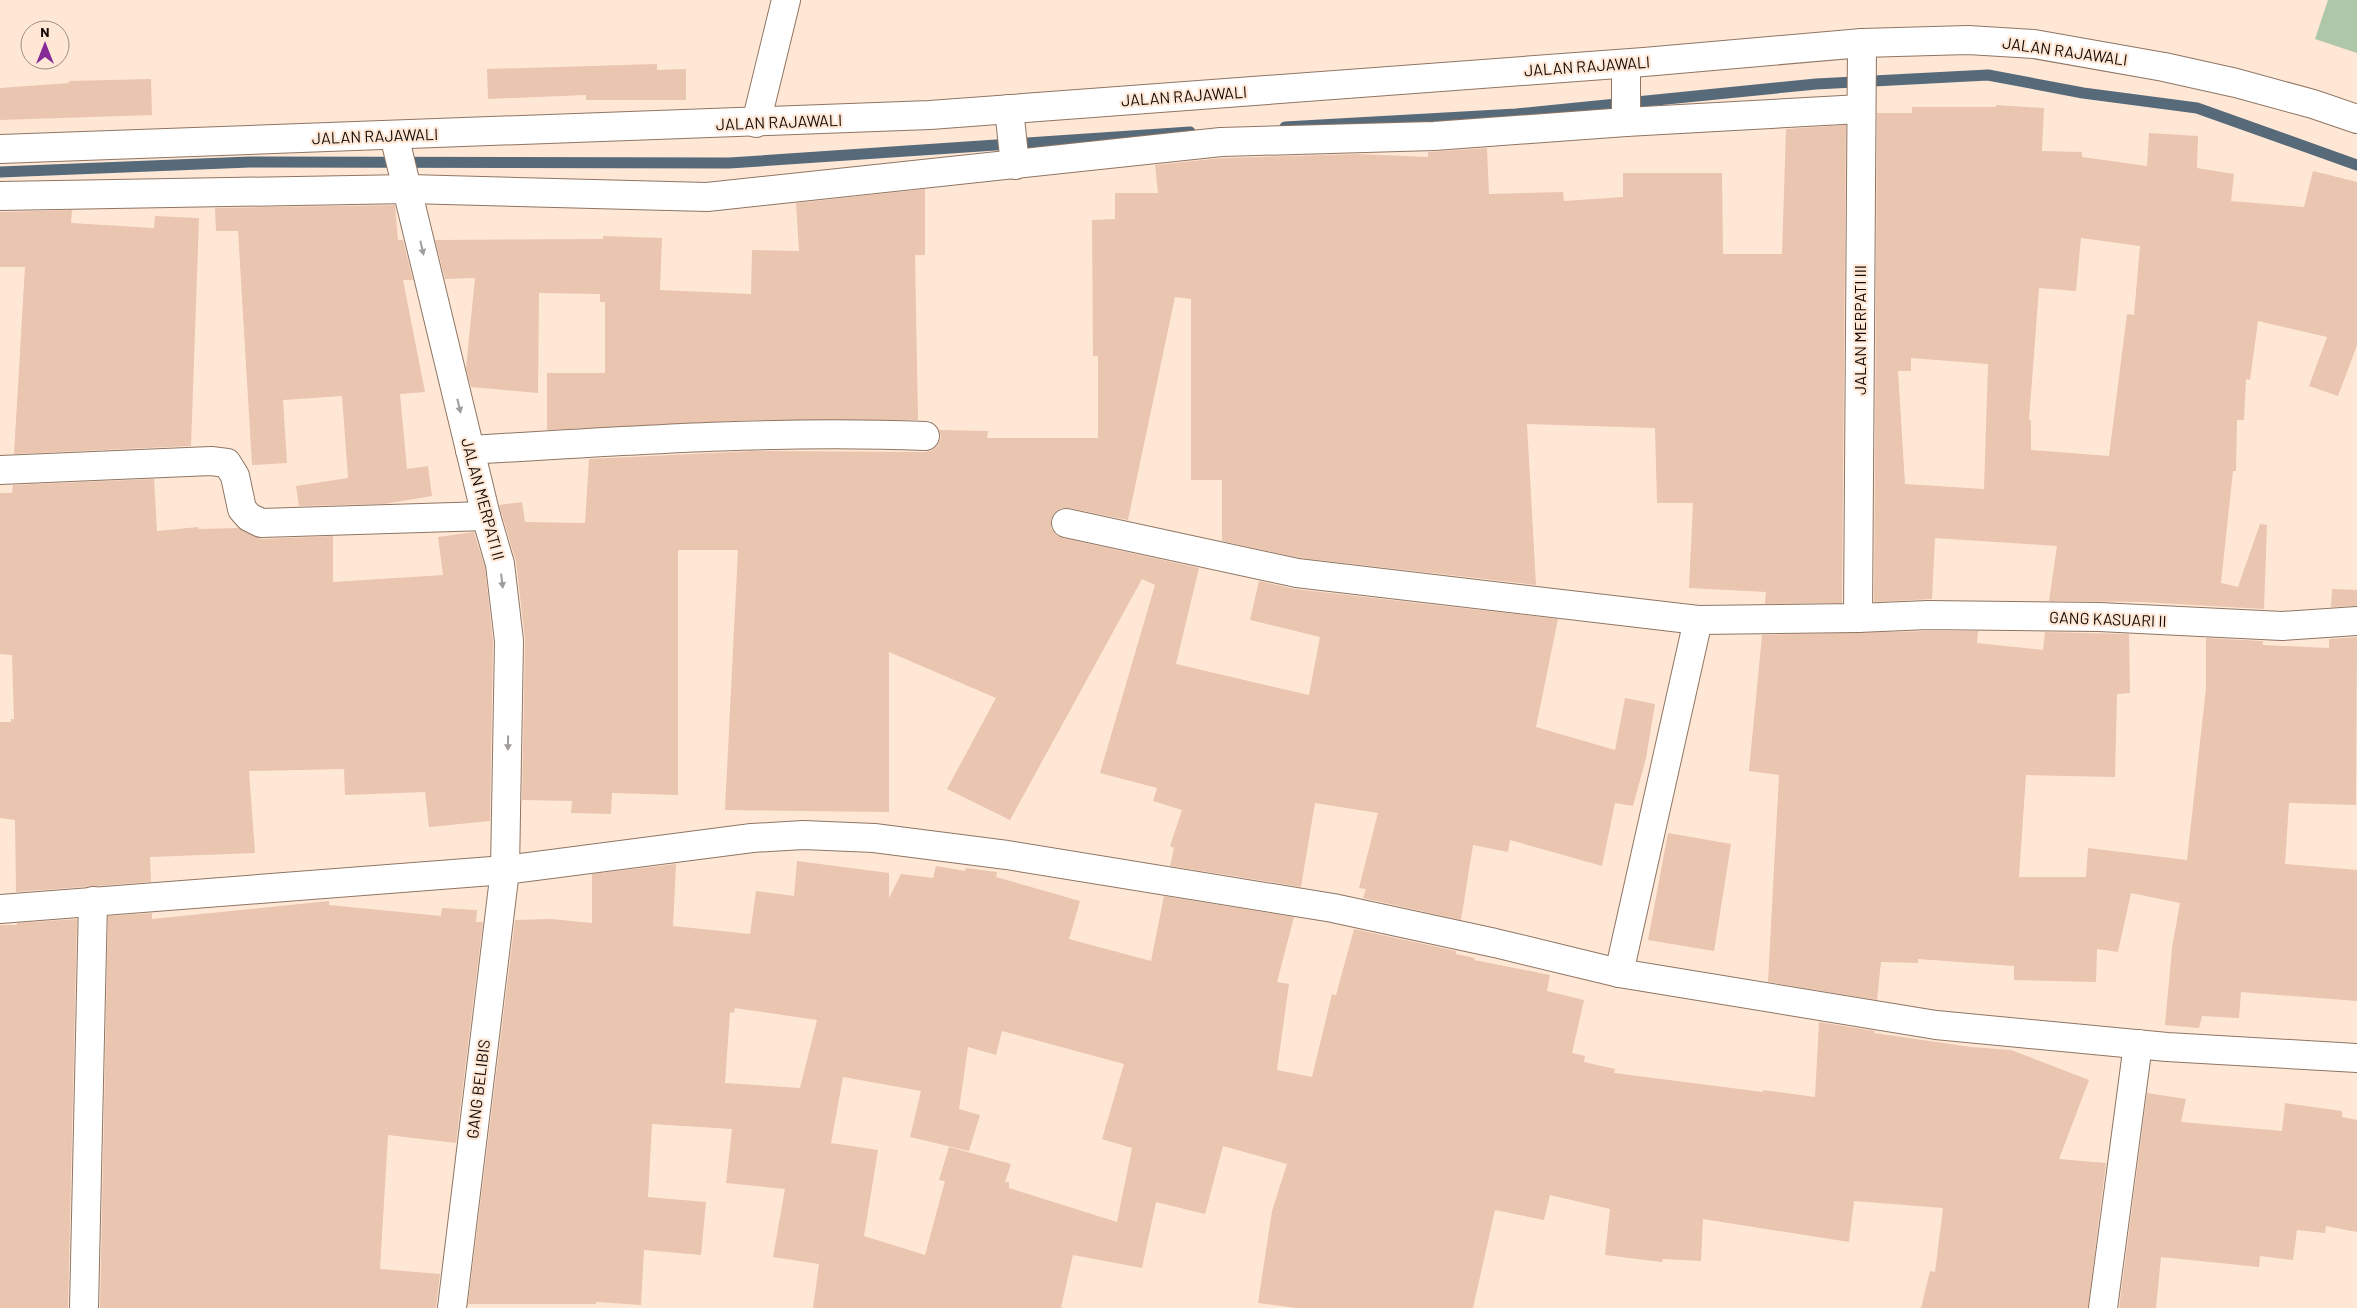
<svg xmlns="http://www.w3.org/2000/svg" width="2357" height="1308" viewBox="0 0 2357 1308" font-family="Barlow,sans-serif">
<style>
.green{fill:#aec7a8}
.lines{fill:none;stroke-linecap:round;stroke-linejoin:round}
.stream{stroke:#566a7a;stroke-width:11}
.building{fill:#eac5af;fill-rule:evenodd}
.minor-casing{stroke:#8f7562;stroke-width:30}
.minor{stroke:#fff;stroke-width:28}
.oneway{fill:#a09d9b}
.labels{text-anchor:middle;stroke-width:4.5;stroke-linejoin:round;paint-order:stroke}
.street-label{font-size:16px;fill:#120904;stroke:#ffe7d6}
</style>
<rect width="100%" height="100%" fill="#ffe7d6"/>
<path class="green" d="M2328,0H2357V53L2315,39Z"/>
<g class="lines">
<g class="stream">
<path d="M1285,127L1516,114L1816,84L1988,75L2083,93L2197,108L2357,165"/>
<path d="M0,172L250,162L729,163L1190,132"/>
</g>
</g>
<g class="building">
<path d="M657,64V70L686,69V100H586V95L488,99L487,69Z"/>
<path d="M151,79L152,115L0,120V88L69,83V81Z"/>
<path d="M1996,105L2044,108L2042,151L2082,152V157L2147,166L2149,133L2198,136L2197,168L2234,174L2231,201L2304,207L2313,171L2357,182V345L2338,396L2309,386L2327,337L2258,321L2250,380L2246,379L2244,420H2237L2236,471H2233L2221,583L2238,587L2260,524L2267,525L2264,609L2142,602L2049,601L2057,546L1935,538L1932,599L1874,602L1877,113H1912V107H1996ZM2081,238L2140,246L2134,315L2127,314L2109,456L2031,450V420H2029L2039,288L2076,291ZM1911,358L1988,364L1984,489L1905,484L1898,371H1911Z"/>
<path d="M1846,125L1842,603L1765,604L1766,592L1689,588L1693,503H1657L1655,428L1527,424L1536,585L1300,558L1222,541V480H1191V299L1175,297L1128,520L1069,508H1061L1054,513L1051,519V528L1056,535L1063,538L1199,568L1176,664L1309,695L1320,637L1250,620L1259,581L1295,589L1558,619L1536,727L1615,750L1625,698L1655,704L1646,758L1633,806L1615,803L1602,866L1510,840L1508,852L1473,845L1461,920L1363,898L1366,889L1359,888L1378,813L1315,803L1301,887L1170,866L1174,848L1170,846L1182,810L1153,801L1157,788L1100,773L1155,585L1142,579L1010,820L947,789L996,698L889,652V812L725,810L738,550H678V795L612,793L611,814L571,813L572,801L522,800L525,639L516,562L499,505L522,502L525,522L585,523L589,459L754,451L925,452L932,450L938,445L941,437L939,430L988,431L987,438H1098V356H1093L1092,220L1115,219V193H1158L1155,165L1222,158L1358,154L1428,157V152L1487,148L1489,194L1563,192L1564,201L1623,197V173H1722L1723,254H1782L1786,129Z"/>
<path d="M925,189V255H915L918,420H754L547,430V373H605V302H600V294L539,293L538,393L471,387L466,368L475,278L445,279L435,240L603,239V236L662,238L660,290L751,294L752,250L799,251L796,203Z"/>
<path d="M395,205L398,240H403L413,280H403L425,392L400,394L407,469L428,466L432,496L384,504L299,506L296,486L348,478L342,396L283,400L287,463L252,465L238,231H216L215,208Z"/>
<path d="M72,210L71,223L154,228L155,216L199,218L191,446L14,454L25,267H0V212Z"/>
<path d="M154,479L157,531L198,527L199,529L238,528L261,539L333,536V582L443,575L438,537L474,532L485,567L493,642L490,821L429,827L425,792L345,795L344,769L249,771L255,853L150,857L151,882L16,892L15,820L0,818V722H11V719H14L12,655L0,654V493H12L13,485Z"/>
<path d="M2332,589L2357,590V606L2331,607Z"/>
<path d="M1928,631H1978L1977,643L2043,650L2045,632L2129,634L2130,693L2117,694L2115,777L2026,775L2019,877H2086L2088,848L2187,860L2206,688V638L2263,641V645L2329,648V639L2357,637L2356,805L2289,803L2285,864L2357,870V1001L2241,992L2239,1018L2202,1016L2199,1028L2165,1025L2172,948L2180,903L2131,893L2118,952L2097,949L2096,982L2014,980V966L1918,959V963L1881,962L1877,1000L1768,982L1779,775L1749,771L1762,635Z"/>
<path d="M1668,833L1731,844L1714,951L1648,940Z"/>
<path d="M797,861L889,873V898L901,874L933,878L936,866L965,871L966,868L997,872L996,877L1080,901L1069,939L1151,961L1164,896L1294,917L1277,982L1289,984L1277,1070L1312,1077L1332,994L1336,995L1354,929L1456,951V954L1475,958L1474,960L1550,975L1547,991L1584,1000L1572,1053L1585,1056L1584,1062L1615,1069L1614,1073L1763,1092V1090L1815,1097L1819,1022L1875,1031L1874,1033L1971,1047L2011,1050L2089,1080L2059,1159L2106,1163L2088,1308H1921L1930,1271L1935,1272L1943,1208L1854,1201L1849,1242L1703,1219L1701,1261L1663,1259L1662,1262L1605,1255L1610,1209L1550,1195L1544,1220L1495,1210L1473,1308H1296L1258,1303L1272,1211L1287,1164L1223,1146L1205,1214L1156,1202L1142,1268L1073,1255L1061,1308H813L819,1264L773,1257L785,1189L726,1183L732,1129L652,1124L648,1197L706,1202L701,1255L644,1250L641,1305L596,1302V1304H468L515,920L551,919L592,923V874L676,864L673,926L750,934L756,891L794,896ZM735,1008L817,1020L800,1088L725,1083L730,1012L734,1013ZM1002,1031L1124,1064L1102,1139L1132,1148L1117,1222L1009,1188V1182H1005L1011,1164L949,1147L939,1180L945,1181L925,1255L864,1236L878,1150L831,1143L843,1077L921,1091L910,1137L969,1151L980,1115L959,1109L968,1047L996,1055Z"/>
<path d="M329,901V905L441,916L442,908L477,910L476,922H483L456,1143L388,1135L380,1269L440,1274L436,1308H100L108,916L152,913V919Z"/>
<path d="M77,919L68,1308H0V925H17V923Z"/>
<path d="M2147,1093L2186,1099L2181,1122L2282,1131L2285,1103L2342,1111V1117L2357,1120V1232L2326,1226L2325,1233L2297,1230L2293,1260L2260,1256L2259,1267L2161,1257L2156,1308H2119Z"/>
</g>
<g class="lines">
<defs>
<g id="minor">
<path d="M1626,64V122"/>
<path d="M1009,109L1015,165"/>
<path d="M756,123L786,0"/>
<path d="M394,135L486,516L500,564L509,641L505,870L452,1308"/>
<path d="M0,149L930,115L1644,62L1862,43L1968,40L2034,44L2164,67L2236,83L2313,104L2357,119"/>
<path d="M0,196L409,189L707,197L1221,142L1434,136L1626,122L1861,109"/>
<path d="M470,450C621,441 773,430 925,436"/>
<path d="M0,470L211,461L227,463L235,476L242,509L249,517L261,523L486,516"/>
<path d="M1066,523L1297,573L1698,620L1858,618L1928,615L2099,617L2282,626L2357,621"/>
<path d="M1858,618L1862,43"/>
<path d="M0,909L505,870L752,838L803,835L874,838L1007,855L1333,908L1495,943L1619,973L1936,1025L2167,1047L2357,1058"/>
<path d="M1619,973L1698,620"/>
<path d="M84,1308L93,901"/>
<path d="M2103,1308L2138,1044"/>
</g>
</defs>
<use href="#minor" class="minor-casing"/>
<use href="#minor" class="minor"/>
</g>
<defs><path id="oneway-solid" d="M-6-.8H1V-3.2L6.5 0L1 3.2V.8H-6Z" transform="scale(1.25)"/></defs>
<g class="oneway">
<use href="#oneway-solid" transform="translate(422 248) rotate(77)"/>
<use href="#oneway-solid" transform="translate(459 406) rotate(77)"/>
<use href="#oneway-solid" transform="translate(502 581) rotate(83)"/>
<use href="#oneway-solid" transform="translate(508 743) rotate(91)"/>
</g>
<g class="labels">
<g class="street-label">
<text transform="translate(2065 51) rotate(8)" y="6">JALAN RAJAWALI</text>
<text transform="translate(1587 66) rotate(-4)" y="6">JALAN RAJAWALI</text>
<text transform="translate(1184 96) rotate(-4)" y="6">JALAN RAJAWALI</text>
<text transform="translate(779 122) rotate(-2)" y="6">JALAN RAJAWALI</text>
<text transform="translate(375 136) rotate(-2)" y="6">JALAN RAJAWALI</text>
<text transform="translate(1860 330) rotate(-90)" y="6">JALAN MERPATI III</text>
<text transform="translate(483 499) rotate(75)" y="6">JALAN MERPATI II</text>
<text transform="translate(2108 619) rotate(2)" y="6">GANG KASUARI II</text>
<text transform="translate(478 1089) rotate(-83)" y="6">GANG BELIBIS</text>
</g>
</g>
<g transform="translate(45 45)"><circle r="24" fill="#ffe7d6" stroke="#a08e82"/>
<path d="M0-4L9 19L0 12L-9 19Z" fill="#852a96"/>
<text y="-8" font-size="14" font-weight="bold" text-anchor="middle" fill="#120904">N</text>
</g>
</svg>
